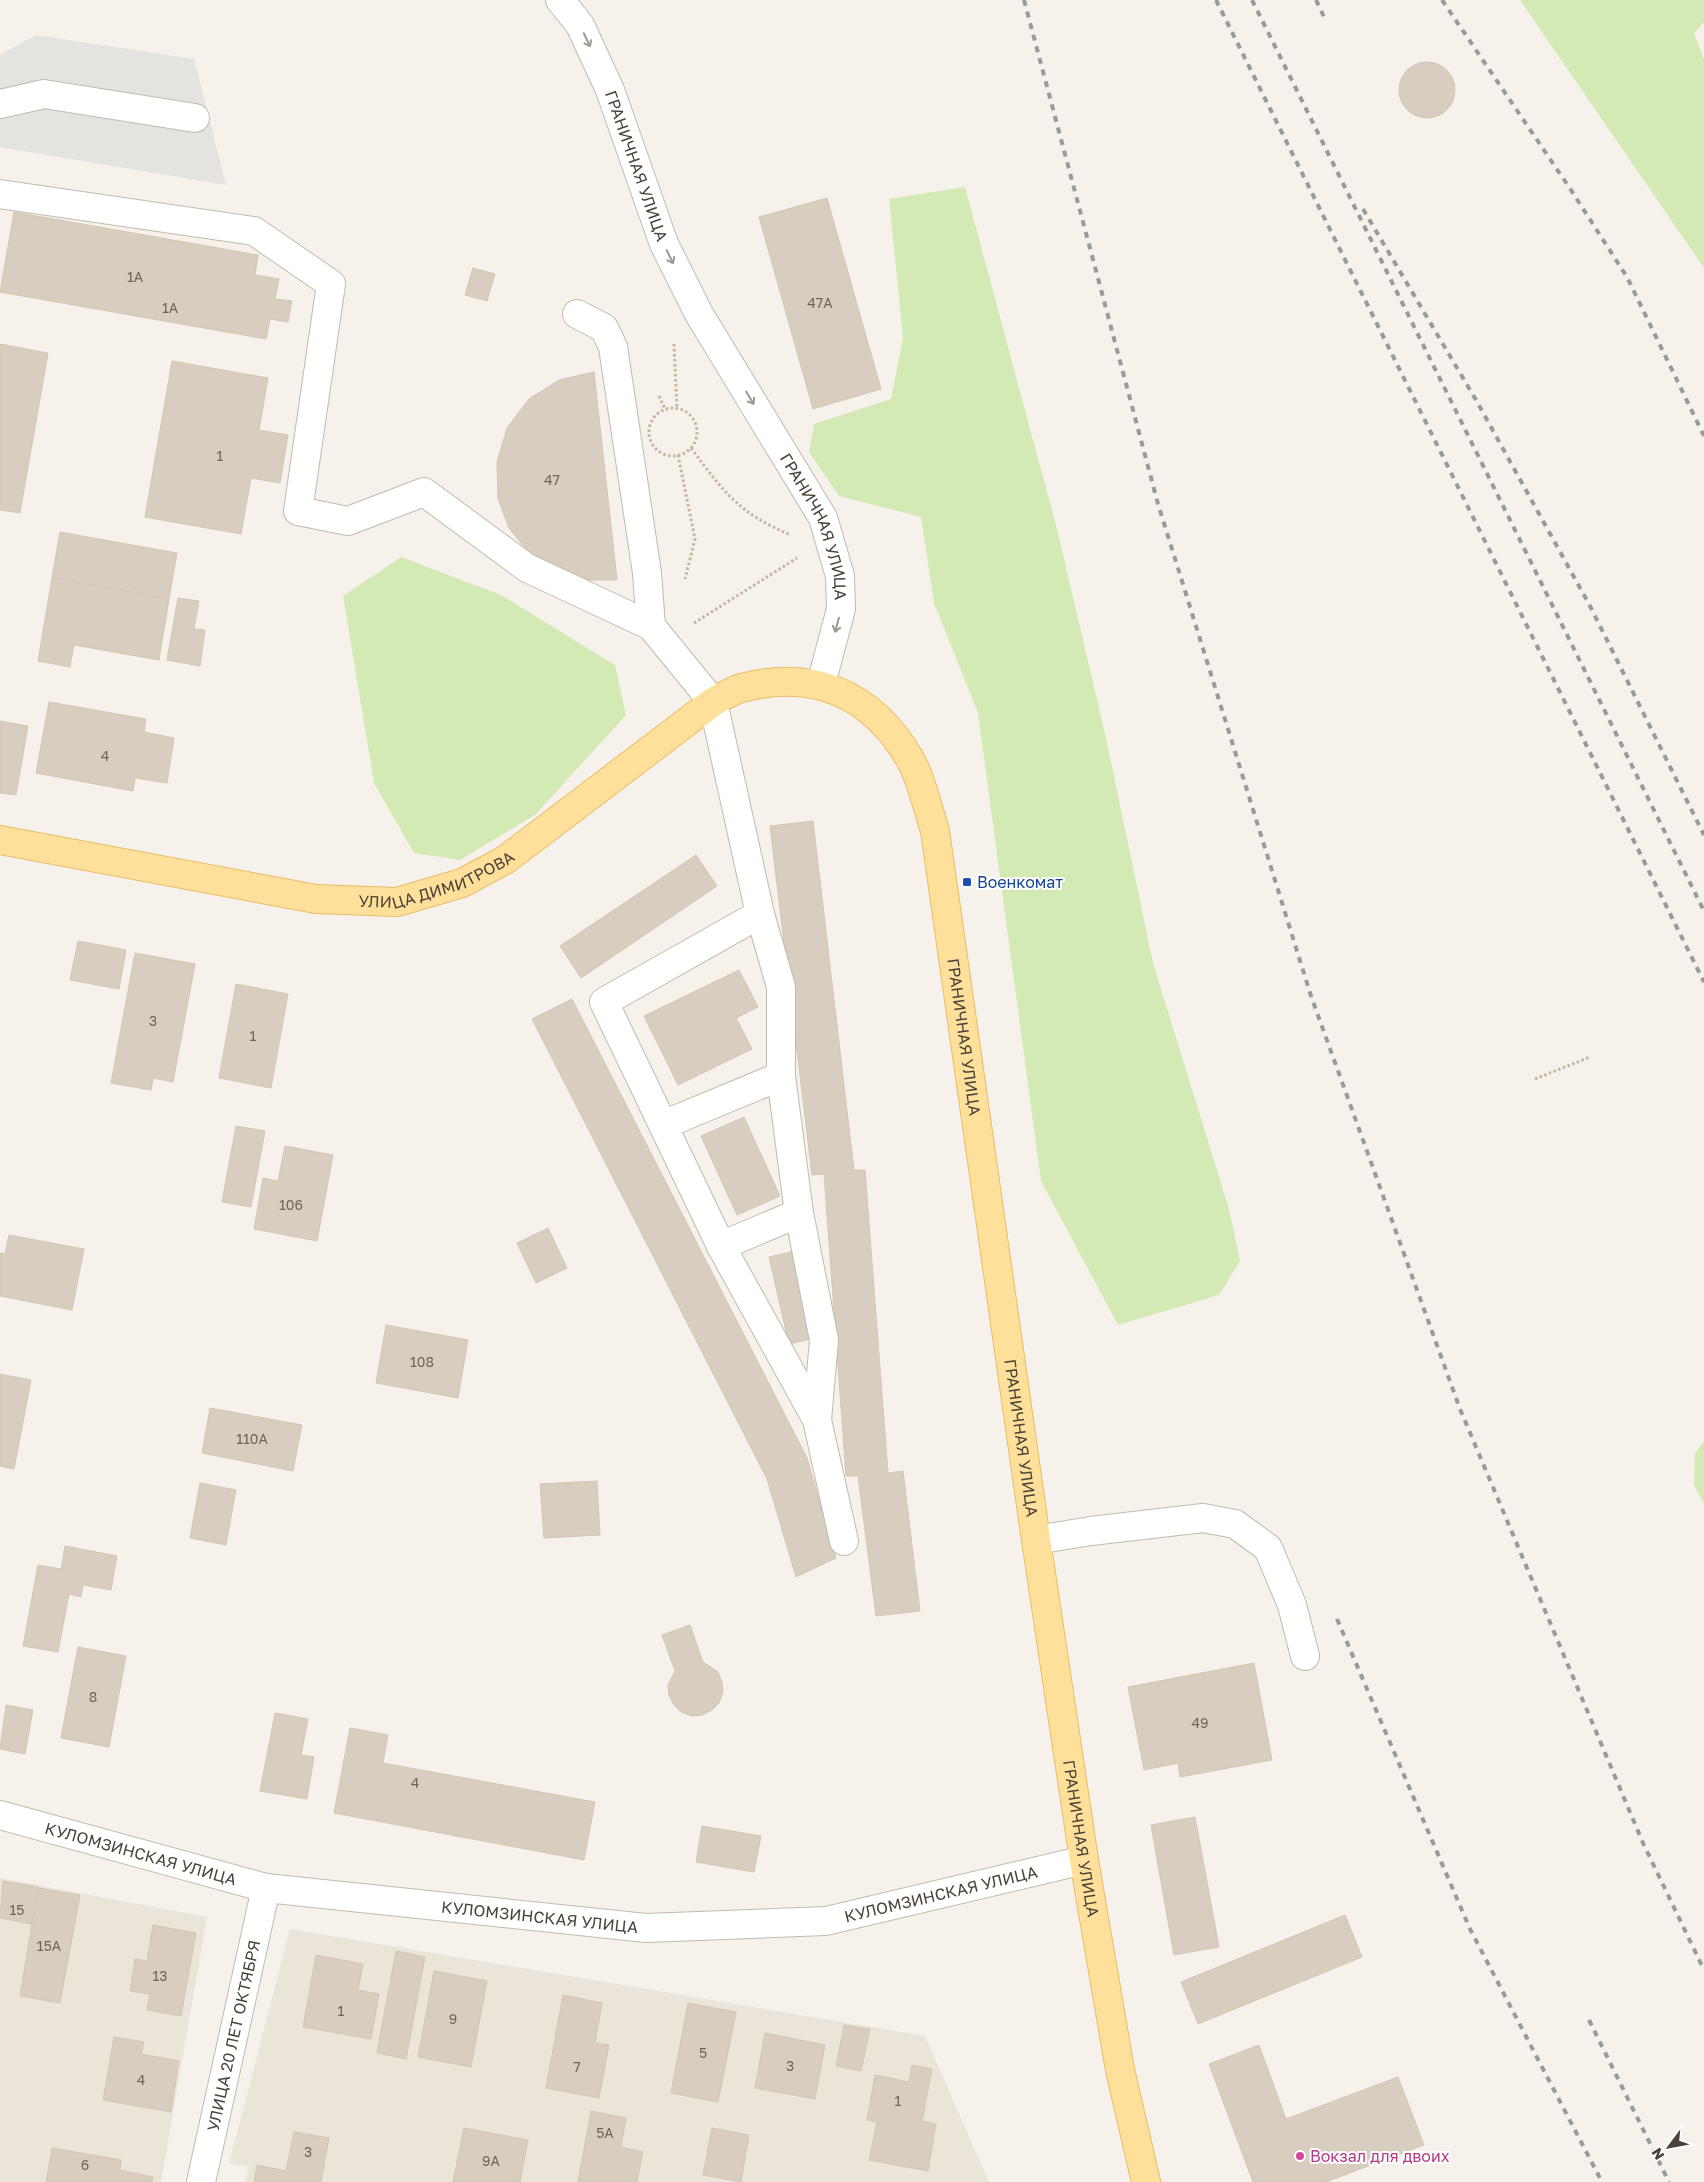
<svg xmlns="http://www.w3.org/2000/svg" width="1704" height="2182" viewBox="0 0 1704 2182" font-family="'Golos Text',sans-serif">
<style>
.residential{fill:#eae4d9}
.green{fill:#d3eab4}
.parking{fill:#e5e3e0}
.building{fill:#d8cec0;stroke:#d3c6b3}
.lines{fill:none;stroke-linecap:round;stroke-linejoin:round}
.minor-casing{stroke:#c2baad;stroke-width:30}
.major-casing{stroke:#e7bd68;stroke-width:30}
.path{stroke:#c4b69e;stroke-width:3;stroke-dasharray:2.5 2.5;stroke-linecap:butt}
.minor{stroke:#fff;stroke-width:28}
.major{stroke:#ffe09b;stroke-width:28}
.rail{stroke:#9a9a9a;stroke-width:4;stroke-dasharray:6 6;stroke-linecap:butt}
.oneway{stroke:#9c9892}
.transit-dot{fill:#1a4fb4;stroke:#fff;stroke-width:2}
.hotel-dot{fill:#d1479c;stroke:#fff;stroke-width:2}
.labels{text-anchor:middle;stroke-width:4;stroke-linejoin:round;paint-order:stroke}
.number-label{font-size:14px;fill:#6e665b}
.street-label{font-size:16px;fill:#4b4339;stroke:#fff}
.transit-label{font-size:16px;fill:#164399;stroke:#fff;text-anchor:start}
.hotel-label{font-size:16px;fill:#b23c85;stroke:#fff;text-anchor:start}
</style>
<rect width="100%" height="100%" fill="#f6f2eb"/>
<g class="residential">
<path d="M0,1878L207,1917L161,2182H0Z"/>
<path d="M290,1929L925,2036L989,2182H245L249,2166L229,2164Z"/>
</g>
<g class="green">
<path d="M1520,0H1704V22L1694,33L1704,59V268Z"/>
<path d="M965,187L1057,529L1106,738L1153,963L1229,1209L1240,1261L1219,1295L1118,1325L1041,1181L978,713L934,603L921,517L839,496L809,452L814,424L891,399L903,338L889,199Z"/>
<path d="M401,557L501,595L615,665L626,715L535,815L460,860L414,853L374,783L343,596Z"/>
<path d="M1704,1442V1504L1694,1485L1695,1453Z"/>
</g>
<path class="parking" d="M36,35L194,59L226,185L0,147V55Z"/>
<g class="building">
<circle cx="1427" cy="90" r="28"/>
<path d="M827,198L881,389L813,409L759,217Z"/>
<path d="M14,212L258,255L255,275L279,279L275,299L292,301L288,322L270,319L266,339L0,292Z"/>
<path d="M473,268L495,274L487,301L465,295Z"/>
<path d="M0,344L48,353L20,513L0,510Z"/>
<path d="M172,361L268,378L259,430L288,435L280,483L251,478L241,534L145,517Z"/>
<path d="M594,372L617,580H585L555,571L529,553L509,528L498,499L497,462L507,428L529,399L559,380Z"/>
<path d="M60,532L177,553L169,599L52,578Z"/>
<path d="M52,578L169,599L159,660L74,645L70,667L38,661Z"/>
<path d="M178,598L199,601L194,629L205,630L200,666L167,660Z"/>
<path d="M49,702L146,719L144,732L174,738L167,783L135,778L133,791L36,773Z"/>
<path d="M0,721L28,726L16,795L0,793Z"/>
<path d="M813,821L854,1170H865L888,1473L903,1471L920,1611L876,1616L858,1476H846L824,1174L812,1175L770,826Z"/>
<path d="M696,855L717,886L581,978L560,946Z"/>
<path d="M78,941L126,950L119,989L70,980Z"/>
<path d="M135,953L195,964L173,1082L153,1078L151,1090L111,1083Z"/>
<path d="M739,970L758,1007L736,1018L752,1049L678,1085L644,1016Z"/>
<path d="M236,984L288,994L271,1088L219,1078Z"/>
<path d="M572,999L807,1458L836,1558L796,1577L767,1479L532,1019Z"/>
<path d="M744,1117L780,1196L737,1215L701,1136Z"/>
<path d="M236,1126L265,1131L251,1207L222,1202Z"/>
<path d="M285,1146L333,1155L317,1241L254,1229L263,1178L278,1181Z"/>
<path d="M548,1228L567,1268L536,1283L517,1243Z"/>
<path d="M9,1235L84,1249L72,1310L0,1296V1253L5,1254Z"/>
<path d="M795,1251L815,1338L789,1344L769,1257Z"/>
<path d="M386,1325L468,1340L458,1398L376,1383Z"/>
<path d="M0,1374L31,1380L14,1469L0,1466Z"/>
<path d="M210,1408L302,1425L293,1471L202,1453Z"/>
<path d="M597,1481L600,1535L544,1538L540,1484Z"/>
<path d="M200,1483L236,1490L226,1545L190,1538Z"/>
<path d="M65,1546L117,1556L111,1590L83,1585L81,1597L69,1594L58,1652L23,1646L38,1565L61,1569Z"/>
<path d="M690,1625L703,1662L718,1672L722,1682L723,1692L719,1703L712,1710L702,1715L692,1716L681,1712L674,1705L669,1695L668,1685L675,1671L662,1635Z"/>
<path d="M78,1647L126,1656L109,1747L61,1738Z"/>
<path d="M1254,1663L1272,1760L1180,1777L1178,1763L1144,1770L1128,1687Z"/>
<path d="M6,1705L33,1710L25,1754L0,1749Z"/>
<path d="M275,1713L308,1719L301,1755L314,1757L307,1799L260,1791Z"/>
<path d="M350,1728L388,1735L383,1763L595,1802L584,1860L334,1813Z"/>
<path d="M1195,1817L1219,1947L1174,1955L1151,1825Z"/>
<path d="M702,1826L761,1836L754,1872L696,1862Z"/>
<path d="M3,1881L38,1887L32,1924L0,1918Z"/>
<path d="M38,1888L80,1895L60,2003L20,1996Z"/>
<path d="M1345,1915L1362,1957L1198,2024L1181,1982Z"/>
<path d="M153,1925L196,1933L181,2016L147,2010L150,1994L130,1991L135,1959L147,1961Z"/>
<path d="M396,1951L425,1957L406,2059L377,2053Z"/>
<path d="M316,1955L363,1964L358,1990L379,1994L371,2039L303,2027Z"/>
<path d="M434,1971L487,1981L471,2067L418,2057Z"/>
<path d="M563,1995L602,2003L595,2043L609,2045L599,2098L546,2088Z"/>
<path d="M688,2003L736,2012L718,2102L671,2093Z"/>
<path d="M844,2025L870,2029L861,2071L836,2066Z"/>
<path d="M765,2033L825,2045L815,2099L755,2088Z"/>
<path d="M114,2037L144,2042L141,2054L179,2061L171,2112L103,2100Z"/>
<path d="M1259,2045L1286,2119L1398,2077L1424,2145L1326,2182H1253L1209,2064Z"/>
<path d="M912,2065L932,2069L922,2121L936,2124L928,2171L869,2160L877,2122L867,2120L875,2075L909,2082Z"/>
<path d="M591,2111L626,2118L621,2147L643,2152L637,2182H578Z"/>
<path d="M464,2128L528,2140L520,2182H453Z"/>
<path d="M712,2128L749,2135L741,2182L703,2175Z"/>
<path d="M294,2132L329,2138L321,2182H254L257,2165L286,2171Z"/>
<path d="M52,2148L121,2160L120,2170L153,2177L152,2182H46Z"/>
</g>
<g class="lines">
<defs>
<g id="minor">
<path id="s1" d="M560,0L580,25L610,90L664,244L699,314L823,518L840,576L841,609L821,684"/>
<path d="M0,104L44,94L195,118"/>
<path d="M0,194L254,231L331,284L298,511L348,521L424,492L527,568L651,626L713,702L760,914L781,987V1076L799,1213L824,1340L817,1420"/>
<path d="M577,314L604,328L613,347L647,573L651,626"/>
<path d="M760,914L604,1002L721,1246L817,1420L844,1541"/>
<path d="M663,1125L781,1076"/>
<path d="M721,1246L799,1213"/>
<path d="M1036,1540L1091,1531L1203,1518L1235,1524L1268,1548L1292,1605L1305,1656"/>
<path id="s2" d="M0,1815L266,1888L646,1928L826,1921L1084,1860"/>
<path id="s3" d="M201,2182L266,1888"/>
</g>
<g id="major">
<path id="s4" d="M0,840L316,899L397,902L462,883L505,860L713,702C722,697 732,691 741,688C814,669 872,694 910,759C921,778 928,809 935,831L1036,1540L1084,1860L1120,2070L1146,2182"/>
</g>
</defs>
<use href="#minor" class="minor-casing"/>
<use href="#major" class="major-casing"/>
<g class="path">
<path d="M674,344L677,409"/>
<path d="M659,396L665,409"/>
<circle cx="673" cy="432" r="24"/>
<path d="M691,448C723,491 739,514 791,535"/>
<path d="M678,455L695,539L685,579"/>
<path d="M694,623L797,558"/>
<path d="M1535,1079L1590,1057"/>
</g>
<use href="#minor" class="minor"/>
<use href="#major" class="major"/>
<g class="rail">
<path d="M1024,0L1158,504L1311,996L1460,1409L1643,1843L1704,1970"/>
<path d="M1216,0L1704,982"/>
<path d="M1252,0L1704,911"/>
<path d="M1316,0L1326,21"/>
<path d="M1442,0L1569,187L1627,277L1704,436"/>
<path d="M1363,209L1476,400L1590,606L1704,835"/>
<path d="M1337,1619L1470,1929L1602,2182"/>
<path d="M1589,2020L1669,2182"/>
</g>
</g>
<defs><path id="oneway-shaft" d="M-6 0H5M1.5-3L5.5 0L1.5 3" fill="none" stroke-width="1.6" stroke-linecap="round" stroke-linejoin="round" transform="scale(1.25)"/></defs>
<g class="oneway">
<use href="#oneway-shaft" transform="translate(587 40) rotate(65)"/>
<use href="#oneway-shaft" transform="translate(670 257) rotate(64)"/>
<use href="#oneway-shaft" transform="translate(750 398) rotate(59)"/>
<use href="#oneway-shaft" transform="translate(837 625) rotate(105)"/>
</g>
<rect class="transit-dot" x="962" y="877" width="10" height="10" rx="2.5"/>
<circle class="hotel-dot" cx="1300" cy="2156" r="5"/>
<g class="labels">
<g class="number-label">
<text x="135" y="282">1А</text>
<text x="820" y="308">47А</text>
<text x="170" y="313">1А</text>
<text x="220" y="461">1</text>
<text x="552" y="485">47</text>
<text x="105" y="761">4</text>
<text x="153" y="1026">3</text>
<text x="253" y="1041">1</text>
<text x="291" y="1210">106</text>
<text x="422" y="1367">108</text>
<text x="252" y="1444">110А</text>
<text x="93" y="1702">8</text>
<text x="1200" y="1728">49</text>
<text x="415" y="1788">4</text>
<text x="17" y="1915">15</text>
<text x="49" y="1951">15А</text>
<text x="160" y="1981">13</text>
<text x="341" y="2016">1</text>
<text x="453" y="2024">9</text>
<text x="703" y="2058">5</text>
<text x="790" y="2071">3</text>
<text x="577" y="2072">7</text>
<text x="141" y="2085">4</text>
<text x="898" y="2106">1</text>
<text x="605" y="2138">5А</text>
<text x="308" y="2157">3</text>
<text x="491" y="2166">9А</text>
<text x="85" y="2170">6</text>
</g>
<g class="street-label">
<text dy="6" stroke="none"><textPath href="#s1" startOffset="184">ГРАНИЧНАЯ УЛИЦА</textPath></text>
<text dy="6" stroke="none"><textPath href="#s1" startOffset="589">ГРАНИЧНАЯ УЛИЦА</textPath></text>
<text dy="6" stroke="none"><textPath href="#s4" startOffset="446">УЛИЦА ДИМИТРОВА</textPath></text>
<text dy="6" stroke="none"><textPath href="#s4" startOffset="1295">ГРАНИЧНАЯ УЛИЦА</textPath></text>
<text dy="6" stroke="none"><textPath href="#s4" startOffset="1700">ГРАНИЧНАЯ УЛИЦА</textPath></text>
<text dy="6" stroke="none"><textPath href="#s4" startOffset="2105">ГРАНИЧНАЯ УЛИЦА</textPath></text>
<text dy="6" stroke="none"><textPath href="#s2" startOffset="146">КУЛОМЗИНСКАЯ УЛИЦА</textPath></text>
<text dy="6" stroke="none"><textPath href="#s2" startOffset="956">КУЛОМЗИНСКАЯ УЛИЦА</textPath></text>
<text dy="6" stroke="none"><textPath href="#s2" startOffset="551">КУЛОМЗИНСКАЯ УЛИЦА</textPath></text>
<text dy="6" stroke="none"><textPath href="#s3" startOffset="150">УЛИЦА 20 ЛЕТ ОКТЯБРЯ</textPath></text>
</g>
<g class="transit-label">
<text x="977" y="888">Военкомат</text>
</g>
<g class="hotel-label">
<text x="1310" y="2162">Вокзал для двоих</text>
</g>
</g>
<g transform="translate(1669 2147) rotate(238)" stroke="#ffffff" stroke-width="4" paint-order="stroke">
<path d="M0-4L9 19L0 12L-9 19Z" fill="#4b4339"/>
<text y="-8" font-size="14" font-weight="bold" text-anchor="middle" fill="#4b4339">N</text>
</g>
</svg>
